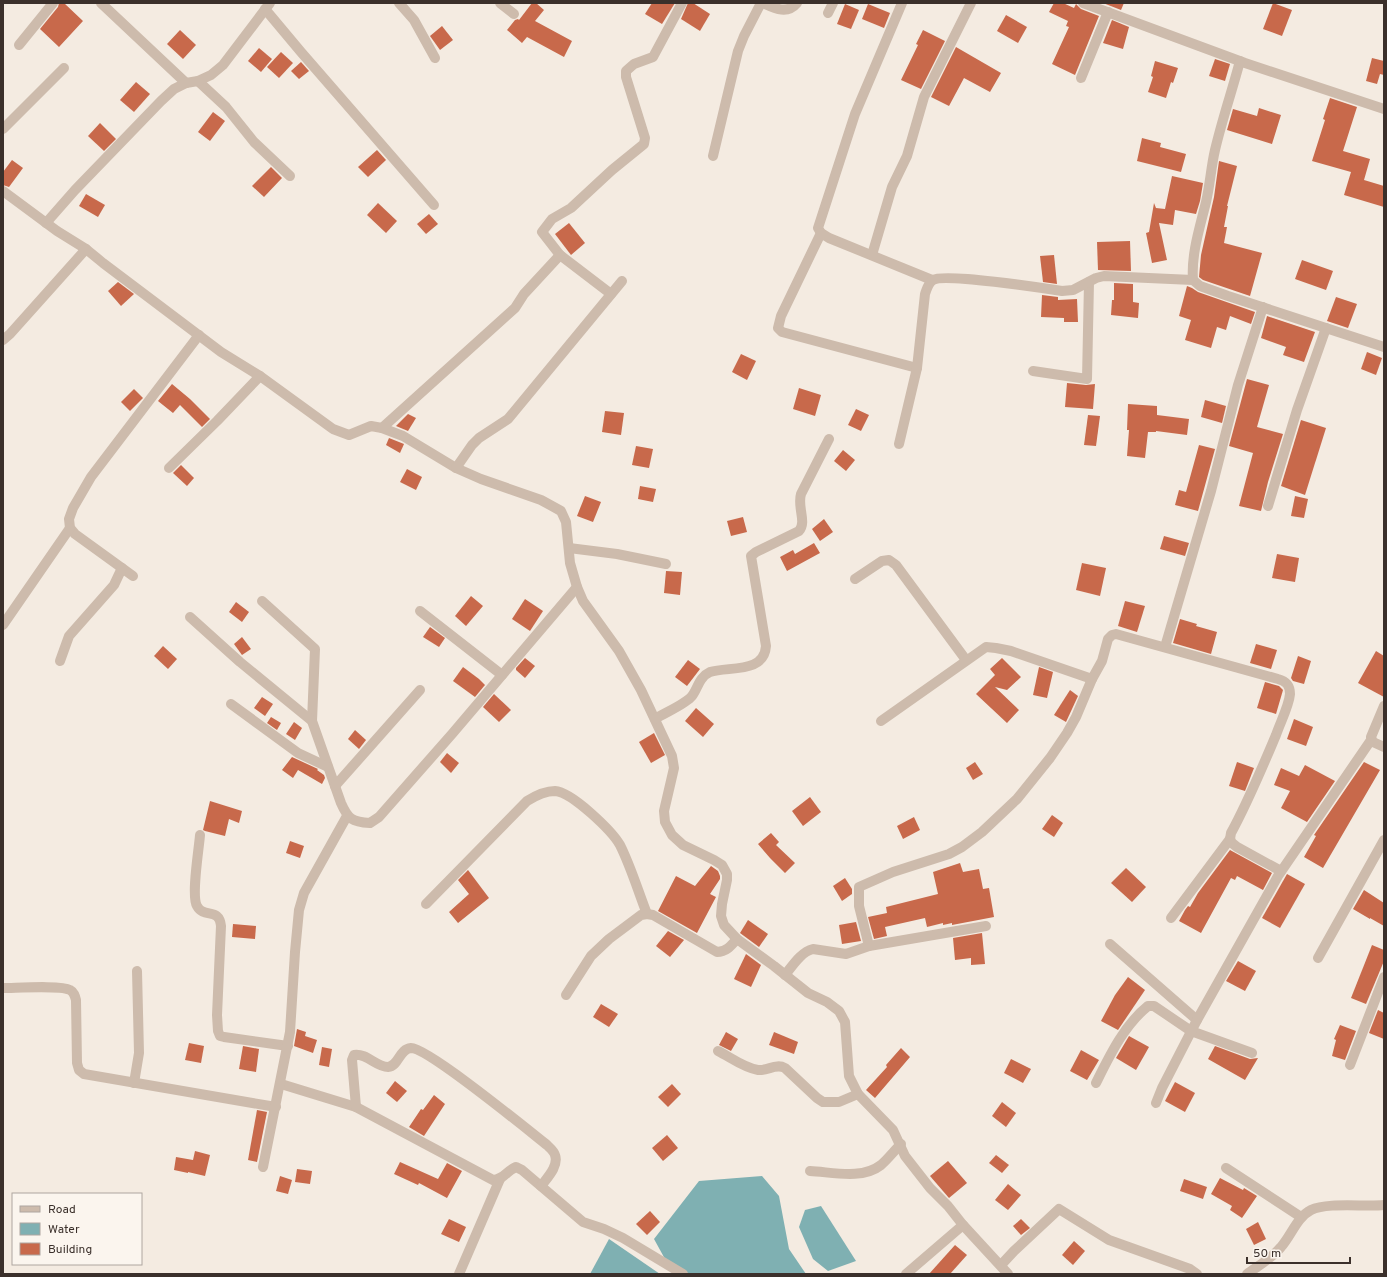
<svg xmlns="http://www.w3.org/2000/svg" width="1387" height="1277" viewBox="0 0 1387 1277" font-family="Overpass,sans-serif">
<style>
.water{fill:#7fb0b2}
.building{fill:#c8694b}
.lines{fill:none;stroke-linecap:round;stroke-linejoin:round}
.minor{stroke:#cdbbac;stroke-width:10}
</style>
<rect width="100%" height="100%" fill="#f4ebe1"/>
<g class="water">
<path d="M762,1176L779,1196L789,1249L806,1274H689L665,1259L654,1239L699,1181Z"/>
<path d="M821,1206L856,1261L828,1271L813,1259L799,1227L805,1210Z"/>
<path d="M609,1239L660,1274H590Z"/>
</g>
<g class="building">
<path d="M59,3H64L83,21L59,47L40,29L58,7Z"/>
<path d="M532,3H536L544,10L535,21L572,41L564,57L527,37L522,43L507,30L515,20L518,19L519,20Z"/>
<path d="M652,3H675L662,24L645,14Z"/>
<path d="M688,3H693L710,14L700,31L681,19Z"/>
<path d="M1054,3H1063L1074,8L1076,4L1081,9L1099,16L1075,75L1052,64L1069,27L1066,26L1068,21L1049,12Z"/>
<path d="M1103,3H1124L1121,10Z"/>
<path d="M1273,3L1292,10L1282,36L1263,29Z"/>
<path d="M845,4L859,10L851,29L837,24Z"/>
<path d="M868,4L890,13L884,28L862,19Z"/>
<path d="M1006,15L1027,27L1018,43L997,31Z"/>
<path d="M1112,20L1129,27L1123,49L1103,43Z"/>
<path d="M442,26L453,40L440,50L430,36Z"/>
<path d="M180,30L196,45L183,59L167,44Z"/>
<path d="M923,30L945,41L921,89L901,80L918,45L916,44Z"/>
<path d="M956,47L1001,73L990,92L964,78L949,106L931,97Z"/>
<path d="M259,48L272,59L261,72L248,61Z"/>
<path d="M281,52L293,63L279,78L267,67Z"/>
<path d="M1372,58L1384,61V75L1380,74L1377,84L1366,81Z"/>
<path d="M1215,59L1230,64L1225,81L1209,76Z"/>
<path d="M1155,61L1178,68L1173,83L1171,82L1166,98L1148,92L1153,77L1151,76Z"/>
<path d="M301,62L309,71L299,79L291,71Z"/>
<path d="M136,82L150,94L134,112L120,100Z"/>
<path d="M1330,98L1357,107L1343,151L1370,159L1364,180L1384,186V207L1344,195L1351,172L1312,161L1325,120L1323,119Z"/>
<path d="M1259,108L1281,115L1272,144L1227,130L1233,109L1257,116Z"/>
<path d="M213,112L225,121L210,141L198,132Z"/>
<path d="M100,123L116,139L104,151L88,136Z"/>
<path d="M1142,138L1161,143L1160,147L1186,154L1181,172L1137,161Z"/>
<path d="M377,150L386,160L368,177L358,167Z"/>
<path d="M12,160L23,168L9,187L3,185V172Z"/>
<path d="M1219,161L1237,166L1227,206H1228L1224,227H1227L1224,243L1262,253L1250,296L1203,280L1199,277L1201,255L1214,197Z"/>
<path d="M271,167L282,178L264,197L252,186Z"/>
<path d="M1172,176L1203,183L1200,201L1196,214L1175,210L1173,225L1159,223L1167,260L1152,263L1146,233L1149,232L1154,203L1156,208L1165,209Z"/>
<path d="M86,194L105,205L98,217L79,206Z"/>
<path d="M378,203L397,221L386,233L367,215Z"/>
<path d="M429,214L438,224L426,234L417,224Z"/>
<path d="M569,223L585,243L571,255L555,234Z"/>
<path d="M1130,241L1131,271L1098,270L1097,242Z"/>
<path d="M1054,255L1057,284L1043,282L1040,256Z"/>
<path d="M1302,260L1333,271L1326,290L1295,279Z"/>
<path d="M118,282L134,294L121,306L108,291Z"/>
<path d="M1114,283L1133,284V302L1139,303L1138,318L1111,315L1112,300H1114Z"/>
<path d="M1187,286L1192,288L1198,292L1255,312L1251,324L1230,316L1226,330L1217,327L1211,348L1185,340L1191,320L1179,316Z"/>
<path d="M1042,295L1058,297V300L1077,299L1078,322H1064V318L1041,317Z"/>
<path d="M1336,297L1357,304L1348,328L1327,321Z"/>
<path d="M1267,316L1315,332L1304,362L1283,355L1286,347L1261,338Z"/>
<path d="M1367,352L1382,358L1376,375L1361,369Z"/>
<path d="M741,354L756,361L747,380L732,372Z"/>
<path d="M1247,379L1269,385L1257,427L1283,434L1268,482L1261,511L1239,506L1253,453L1229,446Z"/>
<path d="M1067,383L1086,385L1095,384L1093,409L1065,407Z"/>
<path d="M172,384L190,399L210,419L202,427L180,405L173,413L158,401Z"/>
<path d="M799,388L821,395L815,416L793,409Z"/>
<path d="M134,389L143,398L130,411L121,402Z"/>
<path d="M1205,400L1226,406L1222,423L1201,417Z"/>
<path d="M1128,404L1157,406V415L1189,419L1187,435L1156,431V432H1148L1145,458L1127,456L1129,430H1127Z"/>
<path d="M856,409L869,415L861,431L848,425Z"/>
<path d="M605,411L624,413L621,435L602,432Z"/>
<path d="M408,414L416,418L408,431L396,426Z"/>
<path d="M1088,415L1100,416L1096,446L1084,445Z"/>
<path d="M1301,420L1326,428L1305,495L1281,486Z"/>
<path d="M389,438L404,444L400,453L386,445Z"/>
<path d="M1199,445L1215,449L1198,511L1175,505L1179,490L1186,492Z"/>
<path d="M636,446L653,449L649,468L632,465Z"/>
<path d="M843,450L855,460L846,471L834,461Z"/>
<path d="M181,465L194,478L187,486L173,473Z"/>
<path d="M407,469L422,477L416,490L400,482Z"/>
<path d="M640,486L656,489L653,502L638,499Z"/>
<path d="M585,496L601,502L593,522L577,516Z"/>
<path d="M1295,496L1308,499L1304,518L1291,516Z"/>
<path d="M743,517L747,532L731,536L727,521Z"/>
<path d="M824,519L833,532L820,541L812,529Z"/>
<path d="M1164,536L1189,543L1185,556L1160,549Z"/>
<path d="M814,543L820,553L787,571L780,557L793,550L795,554Z"/>
<path d="M1277,554L1299,558L1295,582L1272,578Z"/>
<path d="M1082,563L1106,568L1100,596L1076,590Z"/>
<path d="M666,571L682,572L680,595L664,593Z"/>
<path d="M471,596L483,606L466,626L455,616Z"/>
<path d="M525,599L543,611L530,631L512,619Z"/>
<path d="M1125,601L1145,606L1137,632L1118,626Z"/>
<path d="M236,602L249,612L242,622L229,612Z"/>
<path d="M1180,619L1197,624L1196,626L1217,632L1211,654L1173,643Z"/>
<path d="M430,627L445,638L439,647L423,637Z"/>
<path d="M242,637L251,649L242,655L234,644Z"/>
<path d="M1256,644L1277,650L1271,669L1250,663Z"/>
<path d="M163,646L177,659L168,669L154,656Z"/>
<path d="M1376,651L1384,656V697L1358,683Z"/>
<path d="M1298,656L1311,661L1304,684L1293,681L1291,678Z"/>
<path d="M525,658L535,666L525,678L516,670V668Z"/>
<path d="M1002,658L1021,677L1007,690L995,687L1019,710L1007,723L976,694L995,675L990,669Z"/>
<path d="M688,660L700,669L687,686L675,677Z"/>
<path d="M463,667L479,679L485,685L475,697L453,681Z"/>
<path d="M1039,667L1053,672L1047,698L1033,695Z"/>
<path d="M1265,682L1279,686L1283,690L1276,714L1257,708Z"/>
<path d="M1070,690L1078,696L1066,722L1054,715Z"/>
<path d="M494,694L511,710L499,722L483,707Z"/>
<path d="M262,697L273,704L265,716L254,708Z"/>
<path d="M696,708L714,724L703,737L685,721Z"/>
<path d="M271,717L281,723L277,730L267,723Z"/>
<path d="M1294,719L1313,727L1306,746L1287,739Z"/>
<path d="M294,722L302,728L295,740L286,734Z"/>
<path d="M355,730L366,740L359,749L348,739Z"/>
<path d="M654,733L665,755L651,763L639,742Z"/>
<path d="M447,753L459,763L451,773L440,762Z"/>
<path d="M292,757L318,769L317,770L324,775L325,778L322,784L298,770L293,778L282,770Z"/>
<path d="M975,762L983,774L973,780L966,768Z"/>
<path d="M1237,762L1254,768L1245,791L1229,786Z"/>
<path d="M1364,762L1380,770L1323,868L1304,857L1316,836L1314,835Z"/>
<path d="M1305,765L1335,781L1307,822L1281,808L1290,791L1274,785L1281,768L1299,776Z"/>
<path d="M810,797L821,812L803,826L792,811Z"/>
<path d="M210,801L242,811L239,823L229,819L225,836L205,831L203,830Z"/>
<path d="M1052,815L1063,823L1054,837L1042,829Z"/>
<path d="M914,817L920,830L903,839L897,826Z"/>
<path d="M771,833L779,842L776,845L795,863L785,873L770,858L758,844Z"/>
<path d="M290,841L304,846L300,858L286,853Z"/>
<path d="M1230,850L1272,873L1263,890L1237,876L1235,880L1231,878L1201,933L1179,921L1185,910L1188,906L1190,907L1198,893Z"/>
<path d="M960,863L963,872L979,869L983,889L989,888L994,917L952,925V923L943,925V923L927,927L925,918L885,927L887,936L874,939L868,917L887,913L886,907L938,894L933,872Z"/>
<path d="M711,866L718,871L720,876V879L710,894L716,897L697,933L658,911L676,876L695,886Z"/>
<path d="M1126,868L1146,887L1132,902L1111,883Z"/>
<path d="M468,870L489,898L458,923L449,912L469,894L458,880Z"/>
<path d="M1287,874L1305,884L1280,928L1262,918Z"/>
<path d="M845,878L852,889V894L842,901L833,886Z"/>
<path d="M1364,890L1384,903V926L1370,918V919L1353,909Z"/>
<path d="M748,920L768,934L759,947L740,933Z"/>
<path d="M856,922L861,941L842,944L839,925Z"/>
<path d="M233,924L256,926L255,939L232,937Z"/>
<path d="M668,931L684,940L670,957L656,946Z"/>
<path d="M982,933L985,964L971,965V958L955,960L953,938Z"/>
<path d="M1372,945L1384,950V961L1366,1004L1351,998Z"/>
<path d="M746,954L761,965L751,987L734,979Z"/>
<path d="M1238,961L1256,971L1245,991L1226,981Z"/>
<path d="M1128,977L1145,990L1118,1030L1101,1021L1115,995Z"/>
<path d="M601,1004L618,1014L609,1027L593,1017Z"/>
<path d="M1378,1010L1384,1013V1039L1369,1033Z"/>
<path d="M1340,1025L1356,1031L1345,1060L1332,1056L1336,1040L1334,1039Z"/>
<path d="M297,1029L306,1032L305,1036L317,1040L313,1053L294,1046Z"/>
<path d="M726,1032L738,1039L731,1051L719,1045Z"/>
<path d="M774,1032L798,1042L794,1054L769,1045Z"/>
<path d="M1129,1036L1149,1047L1136,1070L1116,1058Z"/>
<path d="M189,1043L204,1046L201,1063L185,1060Z"/>
<path d="M243,1046L259,1049L256,1072L239,1069Z"/>
<path d="M1215,1046L1250,1059L1258,1058L1245,1080L1208,1059Z"/>
<path d="M322,1047L332,1049L329,1067L319,1065Z"/>
<path d="M901,1048L910,1057L875,1098L866,1090L887,1067L886,1065Z"/>
<path d="M1081,1050L1099,1060L1087,1080L1070,1071Z"/>
<path d="M1011,1059L1031,1069L1023,1083L1004,1073Z"/>
<path d="M395,1081L407,1091L397,1102L386,1093Z"/>
<path d="M1175,1082L1195,1093L1185,1112L1165,1101Z"/>
<path d="M672,1084L681,1094L668,1107L658,1097Z"/>
<path d="M434,1095L445,1104L424,1136L409,1127L421,1109L423,1110Z"/>
<path d="M1002,1102L1016,1113L1006,1127L992,1116Z"/>
<path d="M257,1110L267,1112L257,1162L248,1160Z"/>
<path d="M667,1135L678,1148L663,1161L652,1148Z"/>
<path d="M195,1151L210,1155L205,1176L188,1172V1173L174,1170L176,1157L193,1160Z"/>
<path d="M996,1155L1009,1165L1002,1173L989,1163Z"/>
<path d="M948,1161L967,1183L949,1198L930,1176Z"/>
<path d="M400,1162L438,1179L447,1163L462,1171L447,1198L419,1183L418,1185L394,1174Z"/>
<path d="M297,1169L312,1171L310,1184L295,1182Z"/>
<path d="M280,1176L292,1180L288,1194L276,1191Z"/>
<path d="M1220,1178L1243,1190L1244,1188L1257,1196L1242,1218L1230,1210L1232,1206L1211,1194Z"/>
<path d="M1184,1179L1207,1187L1203,1199L1180,1191Z"/>
<path d="M1008,1184L1021,1195L1008,1210L995,1200Z"/>
<path d="M650,1211L660,1222L647,1235L636,1224Z"/>
<path d="M449,1219L466,1227L459,1242L441,1234Z"/>
<path d="M1021,1219L1030,1228L1021,1235L1013,1226Z"/>
<path d="M1258,1222L1266,1239L1254,1245L1246,1229Z"/>
<path d="M1074,1241L1085,1251L1073,1265L1062,1255Z"/>
<path d="M955,1245L967,1255L950,1274H929Z"/>
</g>
<g class="lines">
<g class="minor">
<path d="M101,3L186,83"/>
<path d="M399,3L414,20L435,58"/>
<path d="M500,3L514,14"/>
<path d="M763,3C774,8 787,15 797,3"/>
<path d="M902,3L855,114L818,228L821,233L829,238L932,280"/>
<path d="M1083,3L1245,63L1384,109"/>
<path d="M265,9L301,52L434,205"/>
<path d="M828,13L833,3"/>
<path d="M19,45L53,3"/>
<path d="M1240,61C1232,91 1222,120 1215,150C1211,167 1210,185 1206,202C1200,227 1191,254 1193,280L1200,286L1228,296L1384,347"/>
<path d="M1081,78L1108,12"/>
<path d="M198,81L226,107L254,142L290,176"/>
<path d="M3,129L64,68"/>
<path d="M713,156L738,51L744,36L761,3"/>
<path d="M3,191L57,231L86,249L103,263L221,352L260,376L333,429L349,435L371,426L382,428L403,436L456,468L481,479L541,500L561,511L566,522L570,563L577,587L583,601L619,651L641,690L672,756L674,768L664,811L665,822L672,835L683,845L714,860L722,865L727,874V880L722,904L721,916L724,925L737,939L774,966L808,993L827,1002L839,1011L845,1022L849,1076L858,1094L893,1130L905,1156L930,1188L948,1206L963,1225L1008,1274"/>
<path d="M46,223L75,190L161,101L174,89L186,83L198,81L211,75L223,65L270,3"/>
<path d="M821,233L781,316L778,328L782,332L917,368"/>
<path d="M872,255L892,187L907,156L924,97L971,3"/>
<path d="M611,294L560,255L542,232L552,219L571,208L612,170L644,144L645,138L626,77V71L634,64L653,57L682,3"/>
<path d="M3,340L10,334L86,249"/>
<path d="M1033,371L1087,379L1089,282"/>
<path d="M382,428L515,308L524,294L560,255"/>
<path d="M899,444L917,368L925,294C927,289 928,283 933,280C944,273 1043,288 1062,291L1073,290L1096,278L1104,276L1193,280"/>
<path d="M169,468L217,421L260,376"/>
<path d="M456,468L472,445L479,438L508,419L622,281"/>
<path d="M1268,506L1297,410L1326,328"/>
<path d="M569,548L617,554L666,564"/>
<path d="M133,576L75,534L70,528L69,519L73,508L91,477L199,335"/>
<path d="M855,579L882,561L889,560L896,565L966,660"/>
<path d="M262,601L315,649L312,721"/>
<path d="M420,611L502,675"/>
<path d="M190,617L240,662L312,721L341,803C348,819 352,822 370,823L379,817L452,734L577,587"/>
<path d="M3,625L70,528"/>
<path d="M1165,647L1211,491L1238,385L1263,307"/>
<path d="M60,661L69,636L114,585L122,568"/>
<path d="M231,704L298,753L328,767"/>
<path d="M1384,706L1371,737L1373,742L1384,747"/>
<path d="M655,719C664,713 686,704 692,696C698,688 699,677 710,672C729,666 764,674 766,646L751,556L756,552L799,531C807,522 797,507 801,494L829,439"/>
<path d="M881,721L986,647L996,648L1011,651L1092,679"/>
<path d="M335,786L420,690"/>
<path d="M200,835C199,849 191,896 197,906C204,919 219,907 221,926L217,1015L218,1031L220,1036L224,1037L288,1046"/>
<path d="M426,904L527,801C535,796 545,791 555,791C572,792 612,831 620,845C631,867 638,891 647,914"/>
<path d="M1171,918L1230,839"/>
<path d="M1110,944L1197,1020"/>
<path d="M869,946L859,906V887L893,872L949,854L962,847L982,832L1017,799L1050,758L1067,733L1076,717L1092,679L1102,661L1108,639L1112,635L1116,634L1278,679C1286,681 1290,685 1290,694C1289,706 1280,723 1276,735C1262,768 1248,802 1231,833L1230,839L1232,843L1237,847L1281,871"/>
<path d="M1318,958L1384,840"/>
<path d="M785,975C793,965 801,952 813,949L846,954L869,946L986,926"/>
<path d="M3,988C16,988 61,985 70,990C74,992 75,996 76,1000L77,1063L79,1070L84,1074L276,1107"/>
<path d="M566,995L591,956L609,939L641,915L647,914L653,915L717,952C726,952 731,946 737,939"/>
<path d="M718,1051C730,1057 744,1068 758,1070C768,1071 776,1063 785,1068L817,1098L823,1102H839L858,1094"/>
<path d="M1350,1065L1384,977"/>
<path d="M134,1083L139,1053L137,971"/>
<path d="M1096,1083C1109,1057 1124,1025 1148,1006H1154L1191,1031L1252,1053"/>
<path d="M281,1084L356,1107L493,1180C505,1179 506,1171 516,1167L522,1170L583,1222L604,1229L623,1238L683,1274"/>
<path d="M1156,1103L1162,1088L1197,1020L1278,876L1371,740"/>
<path d="M356,1107L352,1060L354,1055C367,1053 376,1067 388,1067C399,1066 399,1049 411,1048C428,1048 528,1130 547,1145C550,1148 554,1151 555,1155C559,1166 547,1178 541,1186"/>
<path d="M263,1167L290,1032L295,952L299,910L304,893L347,816"/>
<path d="M1226,1168L1301,1217"/>
<path d="M810,1171C832,1172 862,1180 881,1165C888,1159 894,1151 901,1144"/>
<path d="M1001,1265L1014,1251L1059,1209L1109,1240L1190,1269L1197,1274"/>
<path d="M459,1274L500,1179"/>
<path d="M906,1274L963,1225"/>
<path d="M1247,1274C1258,1266 1272,1258 1281,1247C1291,1236 1297,1217 1311,1210C1327,1202 1365,1207 1384,1205"/>
</g>
</g>
<rect width="1387" height="1277" fill="none" stroke="#3b302b" stroke-width="8"/>
<rect x="12" y="1193" width="130" height="72" fill="#fbf5ee" stroke="#aea6a0"/>
<rect x="20" y="1206" width="20" height="6" fill="#cdbbac" stroke="#aea6a0"/>
<text x="48" y="1213" font-size="12" fill="#3b302b">Road</text>
<rect x="20" y="1223" width="20" height="12" fill="#7fb0b2" stroke="#aea6a0"/>
<text x="48" y="1233" font-size="12" fill="#3b302b">Water</text>
<rect x="20" y="1243" width="20" height="12" fill="#c8694b" stroke="#aea6a0"/>
<text x="48" y="1253" font-size="12" fill="#3b302b">Building</text>
<path d="M1247 1257v6h103v-6" fill="none" stroke="#3b302b" stroke-width="2"/>
<text x="1253" y="1257" font-size="12" fill="#3b302b" stroke="#fbf5ee" stroke-width="3" paint-order="stroke">50 m</text>
</svg>
